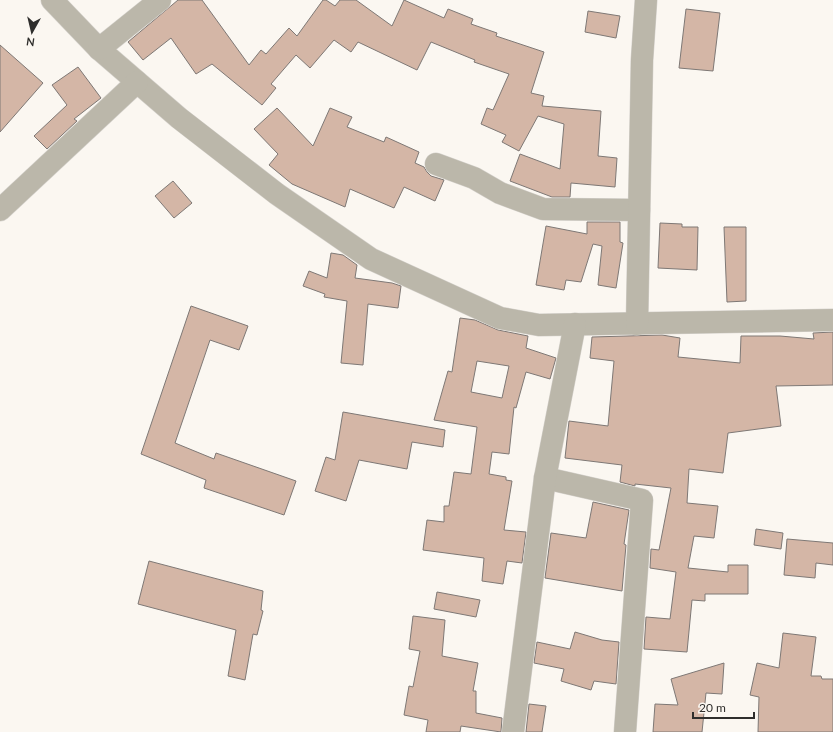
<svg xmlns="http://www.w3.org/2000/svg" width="833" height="732" viewBox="0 0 833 732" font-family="Lato,sans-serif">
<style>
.building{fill:#d4b6a6;stroke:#7e7875;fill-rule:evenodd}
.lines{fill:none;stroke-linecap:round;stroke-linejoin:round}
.minor-casing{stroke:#d6d3ce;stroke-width:23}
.minor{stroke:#bbb7aa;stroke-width:22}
</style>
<rect width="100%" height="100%" fill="#fbf7f1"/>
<g class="building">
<path d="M178,0H202L249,65L261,50L266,54L289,28L297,36L323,0H326L335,6L340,0H356L392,26L404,0L444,18L448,9L473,19L471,24L497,33L496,36L544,52L531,93L544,96L542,106L601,111L598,156L617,158L615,187L571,183L570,197H552L510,181L520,154L560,169L564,124L538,116L519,151L502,142L506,135L481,124L487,108L493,110L509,74L474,62L475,60L431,42L417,70L358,42L351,52L334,40L310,68L296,55L271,84L276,88L262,105L212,64L196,74L171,38L143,60L128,42Z"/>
<path d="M686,9L720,13L713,71L679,68Z"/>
<path d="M588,11L620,16L616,38L585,32Z"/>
<path d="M0,45L43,83L0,132Z"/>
<path d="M78,67L101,98L74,119L77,121L47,149L34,136L67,105L52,85Z"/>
<path d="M277,108L313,146L330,108L352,117L347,127L384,142L386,137L419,152L415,163L424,167L427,172L431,176L444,180L435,201L404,187L394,208L350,189L345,207L292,184L269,165L278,154L254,129Z"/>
<path d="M173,181L192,203L174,218L155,196Z"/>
<path d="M587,222H620V242L623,243L616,288L598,285L602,246L593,244L581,282L566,280L564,290L536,285L546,226L587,234Z"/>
<path d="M660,223L682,224V227H698L697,270L658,268Z"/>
<path d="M724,227H746V301L727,302Z"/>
<path d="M331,253L343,255L357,265L355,278L392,283L401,286L398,308L368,304L363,365L341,363L347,301L324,297L325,294L303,286L309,271L327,278Z"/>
<path d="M191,306L248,326L239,350L210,340L175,443L214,459L216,453L296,481L284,515L204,488L206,480L141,454Z"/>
<path d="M460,318L475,320L498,330L528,336L526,348L556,358L550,379L526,372L516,408L514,407L509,454L492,452L489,474L506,477V480L512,481L504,530L526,532L522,563L507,561L503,584L482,581L484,558L423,550L427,520L444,522V506H449L454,472L471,474L477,427L434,420L448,371L452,372ZM477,361L509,366L502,398L471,392Z"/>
<path d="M833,332V385L776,386L781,426L728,433L723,473L689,469L687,503L718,506L714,538L694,536L688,568L728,572V565H748V594H705V601L692,600L687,652L644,649L646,617L670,619L676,572L650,568L651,549L659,550L671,488L635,484V486L620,482L622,465L565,458L569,421L608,426L614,361L590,358L592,337L662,335L680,338L678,357L740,363L741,336H780L814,339L813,333Z"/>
<path d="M343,412L445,430L443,447L412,442L407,469L359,460L346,501L315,491L326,457L335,460Z"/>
<path d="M593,502L629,510L624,544L626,545L622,591L545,578L551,533L586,538Z"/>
<path d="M756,529L783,533L781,549L754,545Z"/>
<path d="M787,539L833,543V565L816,563L815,578L784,575Z"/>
<path d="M149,561L263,591L261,610L263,611L257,635L253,634L245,680L228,676L236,630L138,604Z"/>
<path d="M437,592L480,600L476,617L434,609Z"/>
<path d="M413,616L445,620L442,656L478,663L473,691H476V713L502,718L501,732L461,726L460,732H426L428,720L404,715L409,686L413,687L420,651L409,649Z"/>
<path d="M575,632L602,640L619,642L616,684L594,681L591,690L561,681L564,669L534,663L537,642L570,649Z"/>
<path d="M783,633L816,637L811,676H821L822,679H833V732H758L759,697L750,695L757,663L779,668Z"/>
<path d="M724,663L722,694L706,693L702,732H653L655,704L678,705L671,679Z"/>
<path d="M529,704L546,706L542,732H526Z"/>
</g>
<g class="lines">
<defs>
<g id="minor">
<path d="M52,0L99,49L179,118L277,194L371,259L500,318L539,325L833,320"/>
<path d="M99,49L160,0"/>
<path d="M436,164L474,178L500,193L543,209L639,210"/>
<path d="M0,210L137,82"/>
<path d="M637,324L642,60L646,0"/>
<path d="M545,478L642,500L625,732"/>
<path d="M513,732L545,478L575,324"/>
</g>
</defs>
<use href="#minor" class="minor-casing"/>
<use href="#minor" class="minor"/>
</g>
<g transform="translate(32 32) rotate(188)" stroke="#fbf7f1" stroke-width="3" paint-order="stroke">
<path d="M0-3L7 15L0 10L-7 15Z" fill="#2f2e2c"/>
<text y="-6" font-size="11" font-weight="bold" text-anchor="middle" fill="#2f2e2c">N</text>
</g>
<path d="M693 712v6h61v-6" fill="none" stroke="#2f2e2c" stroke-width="2"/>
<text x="699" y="712" font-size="12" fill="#2f2e2c" stroke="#fbf7f1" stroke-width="3" paint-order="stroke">20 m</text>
</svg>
